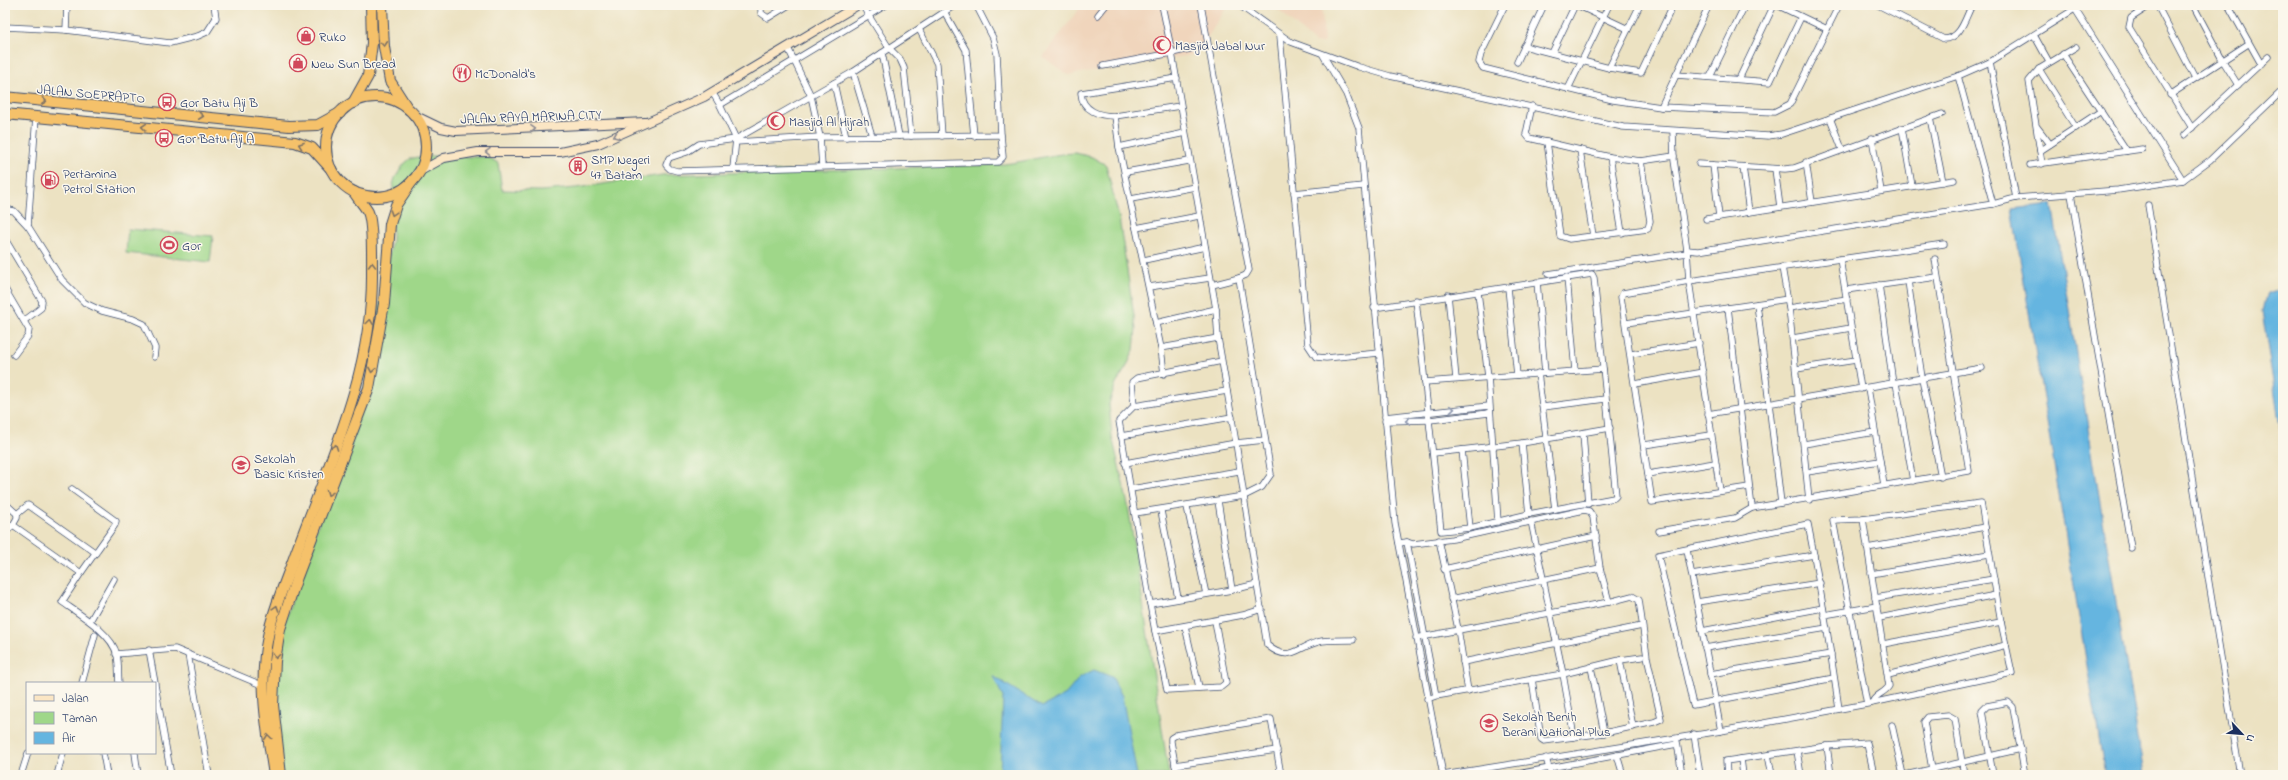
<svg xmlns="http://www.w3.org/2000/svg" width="2288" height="780" viewBox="0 0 2288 780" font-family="'Indie Flower',sans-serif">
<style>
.built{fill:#f0d5bc}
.green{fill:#9fd789;stroke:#5d8374}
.water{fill:#65b5e0;stroke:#40729f}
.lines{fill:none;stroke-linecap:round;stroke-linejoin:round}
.street-casing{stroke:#3a4a6d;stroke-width:7}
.secondary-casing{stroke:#3a4a6d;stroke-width:10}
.highway-casing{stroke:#3a4a6d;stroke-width:12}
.street{stroke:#fff;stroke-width:5.5}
.secondary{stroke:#fbe6c4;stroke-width:8}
.highway{stroke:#f5c16b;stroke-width:10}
.oneway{stroke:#7d7164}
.oneway2{stroke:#8b8a91}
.oneway3{stroke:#8d97ae}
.labels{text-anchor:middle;stroke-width:3;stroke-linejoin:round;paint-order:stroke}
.poi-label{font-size:13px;fill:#1b2f5e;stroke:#fbf7ec;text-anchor:start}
.street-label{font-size:13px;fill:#1b2f5e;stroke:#fbf7ec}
</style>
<rect width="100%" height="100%" fill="#fbf7ec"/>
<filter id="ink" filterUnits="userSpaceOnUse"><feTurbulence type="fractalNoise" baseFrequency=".025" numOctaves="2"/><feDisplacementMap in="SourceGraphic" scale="8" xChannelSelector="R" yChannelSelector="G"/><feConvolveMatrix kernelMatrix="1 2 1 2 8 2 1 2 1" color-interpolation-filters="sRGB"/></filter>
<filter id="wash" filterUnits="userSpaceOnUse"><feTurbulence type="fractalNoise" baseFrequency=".012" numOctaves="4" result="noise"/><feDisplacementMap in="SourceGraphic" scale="16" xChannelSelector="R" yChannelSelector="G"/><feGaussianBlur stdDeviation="0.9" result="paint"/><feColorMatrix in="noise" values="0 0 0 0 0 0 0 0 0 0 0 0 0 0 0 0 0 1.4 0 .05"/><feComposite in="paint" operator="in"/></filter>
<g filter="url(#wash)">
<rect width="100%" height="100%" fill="#ece2c2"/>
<g class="built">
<path d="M1082,5H1228L1197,54L1068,75L1043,57Z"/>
<path d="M1273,5H1322L1324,43H1315Z"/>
</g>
<g class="green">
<path d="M1075,153L1092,157L1106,165L1119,218L1136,329L1134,350L1126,368L1116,383L1109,404L1112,436L1128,505L1169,775H279L272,659L362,397L392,240L393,185L395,178L404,164L410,159L422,156L487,157L498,163L502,190L541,191L576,188L662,175L992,165C1020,164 1047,154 1075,153Z"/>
<path d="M128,229L213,236L210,262L126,253Z"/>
</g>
<g class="water">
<path d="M2052,204L2144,775H2105L2012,209Z"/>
<path d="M2281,289L2283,291V446L2262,311L2267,293Z"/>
<path d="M1094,670L1112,677L1122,696L1137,775H1000L1003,697L993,676L1042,707L1066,694L1080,677Z"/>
</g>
</g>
<g filter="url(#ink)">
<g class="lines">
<defs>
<g id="street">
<path d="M761,5V13L768,18L789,5"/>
<path d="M862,5L889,48L900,59L904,68L911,136"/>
<path d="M955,5L853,72L736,139L699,144L687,152L669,158L666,165L670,169L677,171L998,162L1003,157L1001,135"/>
<path d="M1239,5L1291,42L1359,67L1390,76L1623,127L1768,136L1782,134L1958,76L1990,62L2081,5"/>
<path d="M1505,5L1481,54L1479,62L1483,68L1613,100L1661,107L1774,112L1790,104L1839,5"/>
<path d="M1577,5L1628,29"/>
<path d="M1777,5L1827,29"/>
<path d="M1878,5L1944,39C1961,39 1965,18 1972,5"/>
<path d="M2151,5L2131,18L2129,27L2192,128"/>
<path d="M2157,5L2195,78"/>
<path d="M2193,5L2223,61L2238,85"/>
<path d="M2228,5L2261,64"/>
<path d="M2075,9L2183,180L2210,160L2283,90"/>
<path d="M945,13L966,50L974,136"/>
<path d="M1098,15L1106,5"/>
<path d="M5,27L66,30L170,43L198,36L207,32L216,18L214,5"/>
<path d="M919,29L937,64L942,136"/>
<path d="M66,30L67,5"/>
<path d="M2034,35L2049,62"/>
<path d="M1280,36L1308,345L1316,357L1326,358L1379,353"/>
<path d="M1207,45L1172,53L1216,309L1218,338L1236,443L1257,584L1232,590L1150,604L1119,421L1134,406L1132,382L1137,378L1222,361"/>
<path d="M1524,46L1609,68L1641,73L1673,5"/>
<path d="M788,48L811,96L820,137L822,166"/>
<path d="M882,53L899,136"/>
<path d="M1552,53L1575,5"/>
<path d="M2063,54L2127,151"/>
<path d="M1323,55L1346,94L1359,128L1395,523L1443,775"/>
<path d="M1517,62L1544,5"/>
<path d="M1990,62L2016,198"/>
<path d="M1103,66L1172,53L1162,5"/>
<path d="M1609,68L1640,5"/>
<path d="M2039,69L2076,128"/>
<path d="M853,72L872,136"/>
<path d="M1676,75L1770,82L1801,17"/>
<path d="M1958,76L1993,204"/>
<path d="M1710,77L1745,5"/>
<path d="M1739,79L1774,5"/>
<path d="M834,83L846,137"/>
<path d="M1568,89L1609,5"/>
<path d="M712,92L720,105L736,139L733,168"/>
<path d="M2170,95L2248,44"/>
<path d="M720,105L886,5"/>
<path d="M1532,106L1526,134L1529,138L1610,157L1641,161L1674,156"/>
<path d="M1661,107L1709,5"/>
<path d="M1115,116L1180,106"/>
<path d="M36,117L28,226L62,280L85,303L102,311L133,319L144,324L155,348L154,357"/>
<path d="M1830,118L1842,149"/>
<path d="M1930,118L1943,182"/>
<path d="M2037,127L2050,144"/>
<path d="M1902,128L1912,186"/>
<path d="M1673,131L1674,160L1687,250L1698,251L1993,204L2016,198L2118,190L2183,180"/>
<path d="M2184,135L2268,57"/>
<path d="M1872,138L1881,191"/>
<path d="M736,142L820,137L1001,135L997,54L993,38L976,5"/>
<path d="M1547,142L1560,236L1569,239L1648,229L1650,221L1641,161"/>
<path d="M1119,147L1185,133"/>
<path d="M1580,150L1593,236"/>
<path d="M2040,151L2101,111"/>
<path d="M1610,157L1622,233"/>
<path d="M1806,162L1812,202"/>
<path d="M1699,164L1785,169L1794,168L1942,114"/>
<path d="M2042,164L2029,81L2039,69L2076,47"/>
<path d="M1713,165L1719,217"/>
<path d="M2030,165L2142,149"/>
<path d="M1743,167L1749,212"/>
<path d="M1775,169L1780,207"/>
<path d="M1126,172L1189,161"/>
<path d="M1294,193L1363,186"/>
<path d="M2071,194L2131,548"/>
<path d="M1131,199L1195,187"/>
<path d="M2148,205L2240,775"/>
<path d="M5,209L14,211L28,226"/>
<path d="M1706,219L1954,180"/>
<path d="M1136,228L1199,216"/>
<path d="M5,239L42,301L41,308L25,320"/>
<path d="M1687,250L1689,281L1720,491"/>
<path d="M1840,259L1861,389"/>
<path d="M1144,260L1205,247"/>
<path d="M1782,267L1789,308L1809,500"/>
<path d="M1548,274L1687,253"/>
<path d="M1567,277L1575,371"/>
<path d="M1908,281L1922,378L1941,477"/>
<path d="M1537,282L1545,373"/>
<path d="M1212,285L1239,278"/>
<path d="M1879,285L1893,383"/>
<path d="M1149,287L1210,278"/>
<path d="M1508,288L1517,375"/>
<path d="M5,289L29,330L28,336L14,355"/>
<path d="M1846,290L1937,277"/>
<path d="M1478,292L1488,377L1498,522"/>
<path d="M1448,295L1456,379"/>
<path d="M1374,308L1592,274L1594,278L1616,496L1614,498L1529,514L1470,528L1441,531L1416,300"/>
<path d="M1728,308L1752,508"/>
<path d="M1789,308L1847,299"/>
<path d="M1156,323L1216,309"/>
<path d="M1626,323L1788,299"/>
<path d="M1793,338L1851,328"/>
<path d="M1161,348L1218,338"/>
<path d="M1631,354L1699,343"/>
<path d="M1796,369L1856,360"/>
<path d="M1538,373L1555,509"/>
<path d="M1164,374L1161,348L1119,147L1115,116C1100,116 1082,111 1081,93L1177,78"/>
<path d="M1425,382L1603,369"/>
<path d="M1896,383L1913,481"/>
<path d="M1635,384L1703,372"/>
<path d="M1868,388L1884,485"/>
<path d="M1134,406L1227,391"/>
<path d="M1543,407L1605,399"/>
<path d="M1708,414L1982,368"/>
<path d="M1385,417L1489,406"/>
<path d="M1385,421L1430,420L1489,413"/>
<path d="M1583,433L1588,504"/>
<path d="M1121,436L1232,417"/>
<path d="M1522,443L1529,514"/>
<path d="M1804,444L1875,432"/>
<path d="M1644,445L1711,435"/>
<path d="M1462,450L1470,528"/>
<path d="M1434,453L1522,443L1610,428"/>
<path d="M1125,463L1236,443L1265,440"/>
<path d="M1807,472L1880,461"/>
<path d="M1648,474L1715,463"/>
<path d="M1749,487L1652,502L1621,297L1623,293L1689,281L1944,244"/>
<path d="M72,489L116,521L115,525L81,573"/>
<path d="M1131,489L1239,471"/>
<path d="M1218,501L1232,590"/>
<path d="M5,503L17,514V518L13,525L81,573L62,602C79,614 112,633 117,655C119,664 118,674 119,683"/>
<path d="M1781,503L1969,471L1935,259"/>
<path d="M1187,507L1206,594"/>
<path d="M1161,511L1178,598"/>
<path d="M1135,513L1244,496L1262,487L1271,474L1239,278L1246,275L1249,270L1201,5"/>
<path d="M17,514L28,505L96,553"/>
<path d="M1863,519L1889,686C1884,694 1875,694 1872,703"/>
<path d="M1531,521L1563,674L1574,737"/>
<path d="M1659,531L1735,518L1752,508L1781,503L1757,304"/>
<path d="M5,533L13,525"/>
<path d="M1439,540L1458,629L1468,691"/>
<path d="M1407,542L1436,696L1427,699"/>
<path d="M1399,543L1407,542L1413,544L1453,539L1584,510L1589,511L1593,517L1600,568L1609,602L1632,596L1639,600L1647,657L1661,719L1654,722L1604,733L1544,741L1541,739L1532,679"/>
<path d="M1867,548L1985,527"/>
<path d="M1687,550L1721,731"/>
<path d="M1444,569L1596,536"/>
<path d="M1871,574L1989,554"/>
<path d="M1692,575L1814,555"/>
<path d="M1257,584L1267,645C1291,665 1298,645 1322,641C1332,640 1343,640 1353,640"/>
<path d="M1875,598L1994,579"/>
<path d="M1451,599L1600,568"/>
<path d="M1697,602L1820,583"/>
<path d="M1150,604L1155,631"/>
<path d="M1824,615L1877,606"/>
<path d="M1879,618L1996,595"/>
<path d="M90,621L114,579"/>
<path d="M1215,621L1226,683L1221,687L1167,690L1155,631L1243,615L1262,609"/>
<path d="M1185,626L1199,687"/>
<path d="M1702,631L1823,608"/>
<path d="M1416,638L1609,602"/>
<path d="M1883,644L2001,622"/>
<path d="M1705,648L1827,628"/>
<path d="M149,650L155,683"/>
<path d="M116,654L175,649L264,686"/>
<path d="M188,654L209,775"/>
<path d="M1620,660L1642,657"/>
<path d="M1463,662L1642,626"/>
<path d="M1591,667L1604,733"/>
<path d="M1710,674L1831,654"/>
<path d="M1888,675L2006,645"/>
<path d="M1834,678L1693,705L1658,555L1808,524C1820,585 1830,647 1839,709"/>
<path d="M82,683L95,635"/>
<path d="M155,685L171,775"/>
<path d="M1436,696L1563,674L1620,660L1633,727"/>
<path d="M1892,725L1903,775"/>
<path d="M1694,734L1700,775"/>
<path d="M1677,742L1682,775"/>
<path d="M1827,746L1831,775"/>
<path d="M1797,751L1801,775"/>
<path d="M103,753L107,775"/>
<path d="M135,753L138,775"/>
<path d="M1617,755L1623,775"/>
<path d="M1768,755L1772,775"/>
<path d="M1546,758L1551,775"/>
<path d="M1741,759L1743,775"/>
<path d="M1175,765L1277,750"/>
<path d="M21,775L28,753"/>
<path d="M57,775L63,753"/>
<path d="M1177,775L1171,742V738L1176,735L1271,719L1281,775"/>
<path d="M1443,775L1721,731L1867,704L2012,673L2001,622L1981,503L1863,519L1833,520L1867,704"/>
<path d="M1512,775L1677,744"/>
<path d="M1666,775L1682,772"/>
<path d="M1727,775L1726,761L1827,746L1867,743L1874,775"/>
<path d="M1905,775L2021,749"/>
<path d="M1933,775L1924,722L1928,717L1948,715L1955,719L1964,775"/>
<path d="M1993,775L1982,711L1987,706L2008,702L2013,707L2025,775"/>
</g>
<g id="secondary">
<path d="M414,115L441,128L456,131L645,122"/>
<path d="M417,173L444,158L478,152H560L598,144L704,97L858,5"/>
</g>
<g id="highway">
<path d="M382,5L384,47L390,81L406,106"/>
<path d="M5,97L289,126L318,125L340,113"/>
<circle cx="376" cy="147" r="50"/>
<path d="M353,103L368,76L372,43L371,5"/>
<path d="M5,114L295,142L312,148L331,169"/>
<path d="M274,775C267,729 258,683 268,636C273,610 285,583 294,558C328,465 373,374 372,273C372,259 373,223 368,212C364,205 358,199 354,192"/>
<path d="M281,775L273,705L275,661L280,629L297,577L369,388L384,304L390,224L396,205L413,180"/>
</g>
</defs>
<use href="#street" class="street-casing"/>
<use href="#secondary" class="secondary-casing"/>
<use href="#highway" class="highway-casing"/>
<use href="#street" class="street"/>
<use href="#secondary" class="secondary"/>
<use href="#highway" class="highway"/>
</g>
<defs><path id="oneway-chevron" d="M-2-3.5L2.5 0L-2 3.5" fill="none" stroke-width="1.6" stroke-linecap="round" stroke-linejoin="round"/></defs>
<g class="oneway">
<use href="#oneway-chevron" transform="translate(384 44) rotate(86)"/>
<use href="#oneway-chevron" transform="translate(44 101) rotate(5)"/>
<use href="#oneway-chevron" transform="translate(201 116) rotate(6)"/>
<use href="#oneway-chevron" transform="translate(144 127) rotate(-175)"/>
<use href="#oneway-chevron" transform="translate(301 145) rotate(-160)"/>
<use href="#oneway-chevron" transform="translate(393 213) rotate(108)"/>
<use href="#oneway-chevron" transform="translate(372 265) rotate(-90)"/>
<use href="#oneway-chevron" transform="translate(370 322) rotate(-82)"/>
<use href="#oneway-chevron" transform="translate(372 370) rotate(101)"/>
<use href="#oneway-chevron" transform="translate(335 447) rotate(-70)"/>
<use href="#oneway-chevron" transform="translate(329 493) rotate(111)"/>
<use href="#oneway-chevron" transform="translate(276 608) rotate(-72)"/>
<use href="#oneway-chevron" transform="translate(276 656) rotate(98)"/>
<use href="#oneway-chevron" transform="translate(268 737) rotate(-98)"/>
</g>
<g class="oneway2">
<use href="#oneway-chevron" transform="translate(533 129) rotate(-3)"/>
<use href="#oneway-chevron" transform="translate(616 136) rotate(158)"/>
<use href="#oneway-chevron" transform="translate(488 152) rotate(-179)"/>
</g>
<g class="oneway3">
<use href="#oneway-chevron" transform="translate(1452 409) rotate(-5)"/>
<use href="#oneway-chevron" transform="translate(1408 421) rotate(178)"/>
</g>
</g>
<defs>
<symbol id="shop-ring" viewBox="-11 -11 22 22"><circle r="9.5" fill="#fbf7ec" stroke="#d1495b" stroke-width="1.5"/><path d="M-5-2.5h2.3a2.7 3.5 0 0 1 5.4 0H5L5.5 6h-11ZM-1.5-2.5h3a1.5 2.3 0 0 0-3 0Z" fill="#d1495b"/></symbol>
<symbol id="mosque-ring" viewBox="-11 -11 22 22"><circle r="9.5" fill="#fbf7ec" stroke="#d1495b" stroke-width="1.5"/><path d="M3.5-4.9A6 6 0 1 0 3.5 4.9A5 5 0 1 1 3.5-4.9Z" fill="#d1495b"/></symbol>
<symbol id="restaurant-ring" viewBox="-11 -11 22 22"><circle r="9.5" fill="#fbf7ec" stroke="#d1495b" stroke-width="1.5"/><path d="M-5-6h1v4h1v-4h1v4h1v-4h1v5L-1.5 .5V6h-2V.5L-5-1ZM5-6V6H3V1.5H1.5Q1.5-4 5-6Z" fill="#d1495b"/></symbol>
<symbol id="bus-ring" viewBox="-11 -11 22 22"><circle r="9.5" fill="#fbf7ec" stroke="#d1495b" stroke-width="1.5"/><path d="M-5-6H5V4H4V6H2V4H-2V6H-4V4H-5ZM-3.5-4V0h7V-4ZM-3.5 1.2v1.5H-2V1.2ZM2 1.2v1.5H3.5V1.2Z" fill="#d1495b"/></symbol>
<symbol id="building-ring" viewBox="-11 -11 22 22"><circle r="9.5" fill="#fbf7ec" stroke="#d1495b" stroke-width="1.5"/><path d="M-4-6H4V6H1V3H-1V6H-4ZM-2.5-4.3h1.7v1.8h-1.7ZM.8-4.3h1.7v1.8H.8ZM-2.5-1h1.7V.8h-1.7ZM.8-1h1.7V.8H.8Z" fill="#d1495b"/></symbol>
<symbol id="fuel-ring" viewBox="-11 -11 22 22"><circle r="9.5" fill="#fbf7ec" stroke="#d1495b" stroke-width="1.5"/><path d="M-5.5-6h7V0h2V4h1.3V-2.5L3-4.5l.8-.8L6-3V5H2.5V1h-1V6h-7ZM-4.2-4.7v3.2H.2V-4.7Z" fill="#d1495b"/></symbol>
<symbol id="stadium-ring" viewBox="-11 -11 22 22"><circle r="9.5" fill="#fbf7ec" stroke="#d1495b" stroke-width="1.5"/><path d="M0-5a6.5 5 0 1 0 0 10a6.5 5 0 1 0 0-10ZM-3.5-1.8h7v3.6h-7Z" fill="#d1495b"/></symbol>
<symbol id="school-ring" viewBox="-11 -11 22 22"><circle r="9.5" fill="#fbf7ec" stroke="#d1495b" stroke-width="1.5"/><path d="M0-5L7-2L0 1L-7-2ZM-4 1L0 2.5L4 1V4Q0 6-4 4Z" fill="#d1495b"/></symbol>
</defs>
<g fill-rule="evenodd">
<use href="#shop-ring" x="296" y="26" width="20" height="20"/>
<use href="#mosque-ring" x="1152" y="35" width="20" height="20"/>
<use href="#shop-ring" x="288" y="53" width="20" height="20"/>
<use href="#restaurant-ring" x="452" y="63" width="20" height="20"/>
<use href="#bus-ring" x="157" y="92" width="20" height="20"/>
<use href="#mosque-ring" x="766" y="111" width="20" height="20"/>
<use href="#bus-ring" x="154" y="128" width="20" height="20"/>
<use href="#building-ring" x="568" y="156" width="20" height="20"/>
<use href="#fuel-ring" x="40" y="170" width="20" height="20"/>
<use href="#stadium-ring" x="159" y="235" width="20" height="20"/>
<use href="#school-ring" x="231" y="455" width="20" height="20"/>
<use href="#school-ring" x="1479" y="713" width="20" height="20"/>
</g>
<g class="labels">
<g class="poi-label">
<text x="319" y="41">Ruko</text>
<text x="1175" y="50">Masjid Jabal Nur</text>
<text x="311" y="68">New Sun Bread</text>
<text x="475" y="78">McDonald's</text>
<text x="180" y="107">Gor Batu Aji B</text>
<text x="789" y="126">Masjid Al Hijrah</text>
<text x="177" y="143">Gor Batu Aji A</text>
<text x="591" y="164">SMP Negeri<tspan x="591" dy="15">47 Batam</tspan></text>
<text x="63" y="178">Pertamina<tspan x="63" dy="15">Petrol Station</tspan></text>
<text x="182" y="250">Gor</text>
<text x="254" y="463">Sekolah<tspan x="254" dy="15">Basic Kristen</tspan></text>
<text x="1502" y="721">Sekolah Benih<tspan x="1502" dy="15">Berani National Plus</tspan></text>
</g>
<g class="street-label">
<text transform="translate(91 93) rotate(5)" y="5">JALAN SOEPRAPTO</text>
<text transform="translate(531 116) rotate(-2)" y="5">JALAN RAYA MARINA CITY</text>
</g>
</g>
<rect width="2288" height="780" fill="none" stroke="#fbf7ec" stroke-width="20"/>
<rect x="26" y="682" width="130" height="72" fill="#fbf7ec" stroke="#a1a7b3"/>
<rect x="34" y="695" width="20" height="6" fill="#fbe6c4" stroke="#a1a7b3"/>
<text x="62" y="702" font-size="12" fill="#1b2f5e">Jalan</text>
<rect x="34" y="712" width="20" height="12" fill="#9fd789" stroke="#a1a7b3"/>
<text x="62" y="722" font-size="12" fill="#1b2f5e">Taman</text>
<rect x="34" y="732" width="20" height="12" fill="#65b5e0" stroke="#a1a7b3"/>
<text x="62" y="742" font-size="12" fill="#1b2f5e">Air</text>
<g transform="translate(2242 734) rotate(116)" stroke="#fbf7ec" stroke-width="3" paint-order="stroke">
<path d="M0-3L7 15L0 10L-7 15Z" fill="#1b2f5e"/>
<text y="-6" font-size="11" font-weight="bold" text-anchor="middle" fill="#1b2f5e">U</text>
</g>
</svg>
